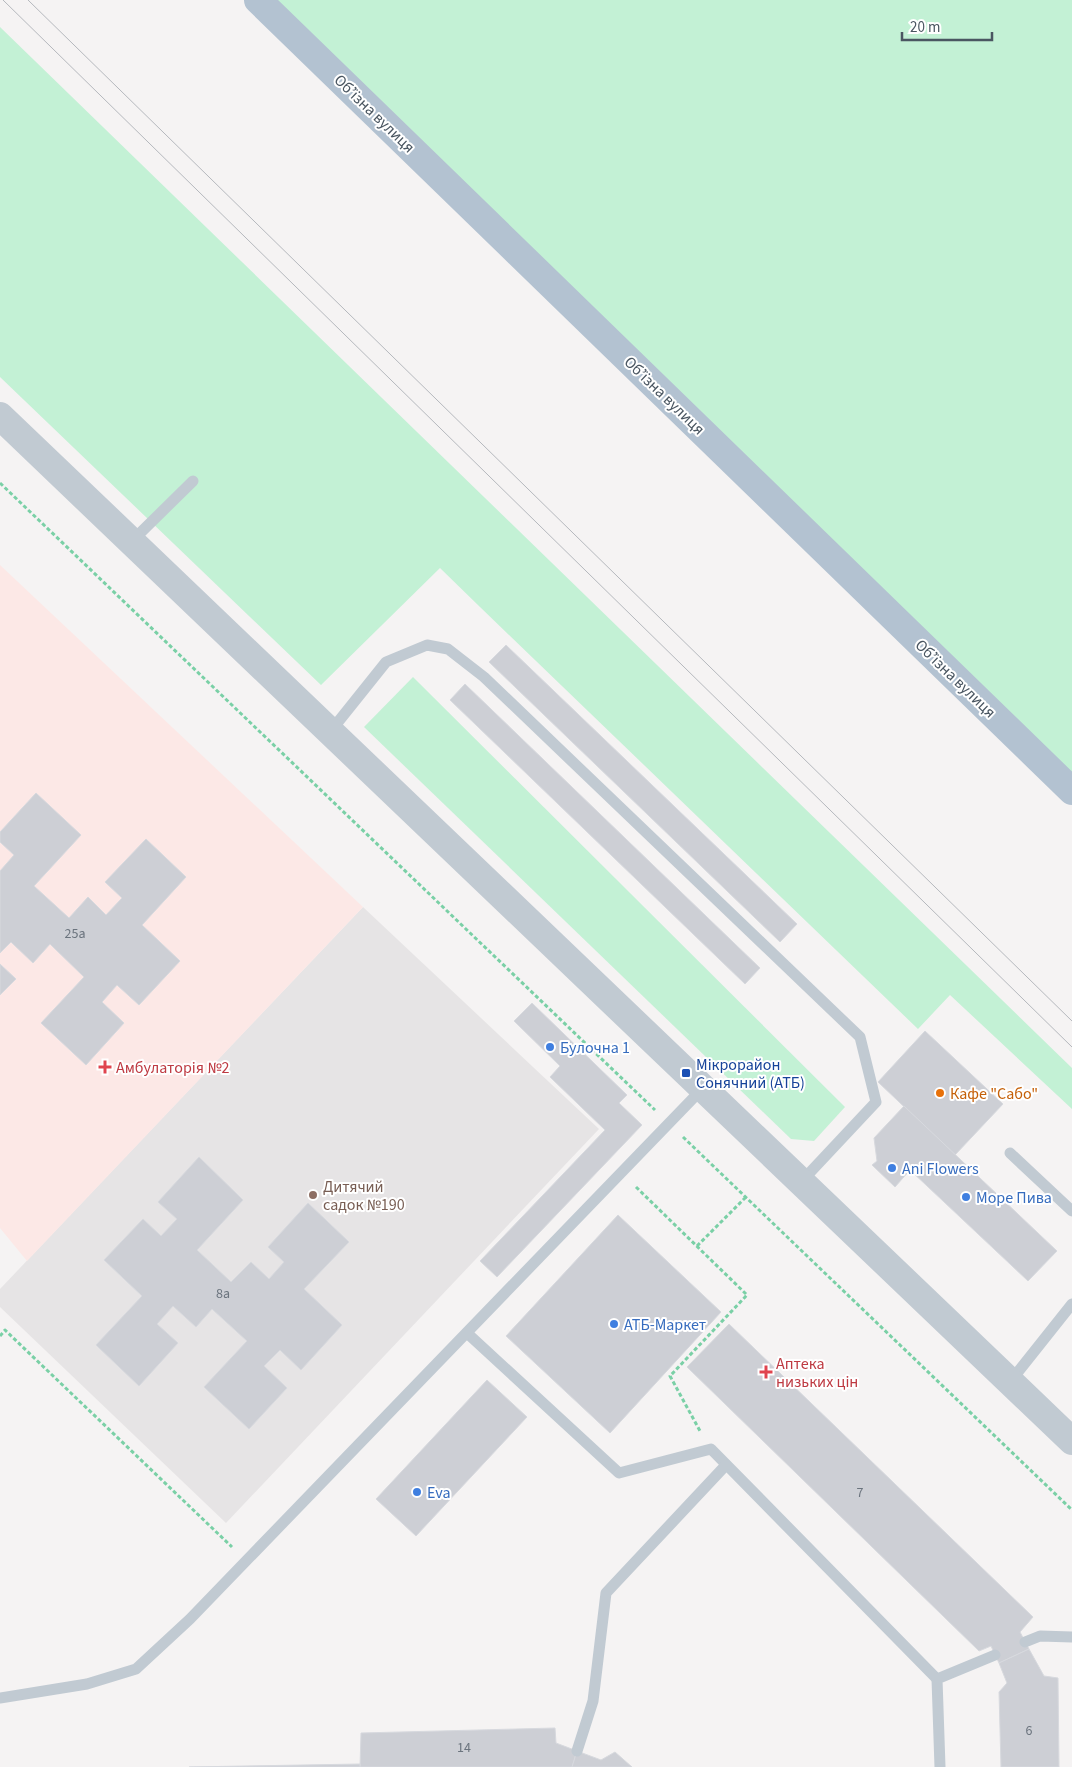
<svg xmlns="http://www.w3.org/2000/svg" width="1072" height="1767" viewBox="0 0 1072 1767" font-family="'Source Sans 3',sans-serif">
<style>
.education{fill:#e6e4e5}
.medical{fill:#fce8e6}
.green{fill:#c3f1d5}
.building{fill:#cdcfd5;stroke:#d7d9de}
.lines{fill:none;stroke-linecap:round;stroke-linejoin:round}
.path{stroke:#7ad0a6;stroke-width:3;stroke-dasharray:4 2.5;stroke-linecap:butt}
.service{stroke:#c1cad2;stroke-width:11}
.tertiary{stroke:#c1cad2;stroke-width:28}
.primary{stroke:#b3c2d1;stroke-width:28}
.tram{stroke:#b5b8bd;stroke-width:1}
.shop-dot{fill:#3f7fe0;stroke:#fff;stroke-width:2}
.health-dot{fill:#e0444e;stroke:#fff;stroke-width:2}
.transit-dot{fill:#1a4fb4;stroke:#fff;stroke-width:2}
.food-dot{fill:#e8710a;stroke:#fff;stroke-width:2}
.education-dot{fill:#8d6e63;stroke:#fff;stroke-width:2}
.labels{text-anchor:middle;stroke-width:4;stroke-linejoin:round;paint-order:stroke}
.number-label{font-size:14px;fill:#6b747e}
.street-label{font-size:16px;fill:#4a5661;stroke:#fff}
.shop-label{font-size:16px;fill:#366cbe;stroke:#fff;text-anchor:start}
.transit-label{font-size:16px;fill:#164399;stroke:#fff;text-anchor:start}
.health-label{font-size:16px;fill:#be3a42;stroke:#fff;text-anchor:start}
.food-label{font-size:16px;fill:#c56008;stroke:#fff;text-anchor:start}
.education-label{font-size:16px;fill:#785e54;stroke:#fff;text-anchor:start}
</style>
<rect width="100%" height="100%" fill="#f5f3f3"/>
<path class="education" d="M363,907L599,1129L226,1523L0,1307V1289Z"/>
<path class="medical" d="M0,565L363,907L27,1261L0,1228Z"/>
<g class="green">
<path d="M258,0H1072V791Z"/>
<path d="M0,27L1072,1068V1109L950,995L918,1029L480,607L440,568L321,685L0,377Z"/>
<path d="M413,677L845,1107L814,1141L791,1139L364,727Z"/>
</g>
<g class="building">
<path d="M506,645L797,924L780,942L489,662Z"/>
<path d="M465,684L760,968L745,984L450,700Z"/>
<path d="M36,793L81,835L34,886L69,918L88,897L106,915L122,898L105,882L146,839L186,877L142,925L180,961L139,1005L117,985L102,1002L124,1023L86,1065L41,1023L84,977L50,944L33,963L11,942L0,953V871L14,855L0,842V832Z"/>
<path d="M0,964L16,979L0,995Z"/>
<path d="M532,1003L627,1095L619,1103L642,1125L497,1277L480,1261L605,1130L550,1077L560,1066L514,1021Z"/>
<path d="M925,1031L1003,1104L955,1155L878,1082Z"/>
<path d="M904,1106L1057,1251L1028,1281L910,1170L895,1187L872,1165L877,1161L874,1138Z"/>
<path d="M199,1157L243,1200L197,1250L231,1282L251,1262L269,1279L284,1262L268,1247L308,1203L349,1242L304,1289L342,1325L301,1370L280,1350L264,1366L287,1388L249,1429L204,1387L247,1341L212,1309L196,1327L173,1306L157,1324L178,1343L139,1386L96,1345L142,1296L104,1260L143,1219L161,1236L177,1219L158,1202Z"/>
<path d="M618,1215L721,1312L610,1433L506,1336Z"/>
<path d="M729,1324L1033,1617L1020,1632L1029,1649L999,1663L991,1646L979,1651L687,1367Z"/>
<path d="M487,1380L527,1417L416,1536L376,1499Z"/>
<path d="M1029,1649L1044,1676L1058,1678L1059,1767H1001L999,1692L1007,1683L999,1663Z"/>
<path d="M555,1728L556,1743L577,1751L572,1767H360L361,1733Z"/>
<path d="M577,1751L601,1760L615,1752L632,1767H572Z"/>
<path d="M360,1764V1767H189Z"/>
</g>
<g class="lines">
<g class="path">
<path d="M0,483L655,1110"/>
<path d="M683,1137L1072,1510"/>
<path d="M636,1187L747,1295L670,1376L700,1431"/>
<path d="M697,1246L746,1197"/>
<path d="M0,1336L5,1330L232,1547"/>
</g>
<g class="service">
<path d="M131,542L193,481"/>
<path d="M330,732L386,662L427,645L448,649L484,677L860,1037L876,1102L801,1182"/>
<path d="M1010,1153L1072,1211"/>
<path d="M467,1333L619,1473L711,1449L937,1679"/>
<path d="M1010,1382L1072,1304"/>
<path d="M1025,1642L1040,1636L1072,1637"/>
<path d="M0,1698L87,1684L136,1669L190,1619L703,1088"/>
<path d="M577,1751L593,1701L606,1593L726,1465"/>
<path d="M940,1767L937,1679L995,1655"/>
</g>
<path class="tertiary" d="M0,416L1072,1441"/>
<path class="primary" d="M258,0L1072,791"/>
<g class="tram">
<path d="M3,0L1072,1047"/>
<path d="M28,0L1072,1021"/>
</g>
</g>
<g class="shop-dot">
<circle cx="550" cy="1047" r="5"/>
<circle cx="892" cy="1168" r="5"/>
<circle cx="966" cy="1197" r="5"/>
<circle cx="614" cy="1324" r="5"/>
<circle cx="417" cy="1492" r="5"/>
</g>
<g class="health-dot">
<path d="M102.5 1059.5h5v5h5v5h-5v5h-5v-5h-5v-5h5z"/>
<path d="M763.5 1364.5h5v5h5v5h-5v5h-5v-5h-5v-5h5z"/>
</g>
<rect class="transit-dot" x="681" y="1068" width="10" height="10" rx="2.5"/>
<circle class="food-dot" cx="940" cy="1093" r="5"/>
<circle class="education-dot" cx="313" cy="1195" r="5"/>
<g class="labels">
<g class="number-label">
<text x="75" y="938">25а</text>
<text x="223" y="1298">8а</text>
<text x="860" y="1497">7</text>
<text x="1029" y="1735">6</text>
<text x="464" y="1752">14</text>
</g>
<g class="street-label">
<text transform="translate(375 113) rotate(44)" y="6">Обʼїзна вулиця</text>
<text transform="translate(665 395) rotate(44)" y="6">Обʼїзна вулиця</text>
<text transform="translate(956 678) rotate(44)" y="6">Обʼїзна вулиця</text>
</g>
<g class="shop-label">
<text x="560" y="1053">Булочна 1</text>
<text x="902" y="1174">Ani Flowers</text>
<text x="976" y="1203">Море Пива</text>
<text x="624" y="1330">АТБ-Маркет</text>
<text x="427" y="1498">Eva</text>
</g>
<g class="transit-label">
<text x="696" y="1070">Мікрорайон<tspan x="696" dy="18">Сонячний (АТБ)</tspan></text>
</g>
<g class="health-label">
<text x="116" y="1073">Амбулаторія №2</text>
<text x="776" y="1369">Аптека<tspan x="776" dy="18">низьких цін</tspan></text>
</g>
<g class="food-label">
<text x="950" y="1099">Кафе "Сабо"</text>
</g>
<g class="education-label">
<text x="323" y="1192">Дитячий<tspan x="323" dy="18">садок №190</tspan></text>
</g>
</g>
<path d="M902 32v8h90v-8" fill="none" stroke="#4a5661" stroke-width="2.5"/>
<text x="910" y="32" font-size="15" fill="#4a5661" stroke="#ffffff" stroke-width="4" paint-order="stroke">20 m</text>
</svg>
